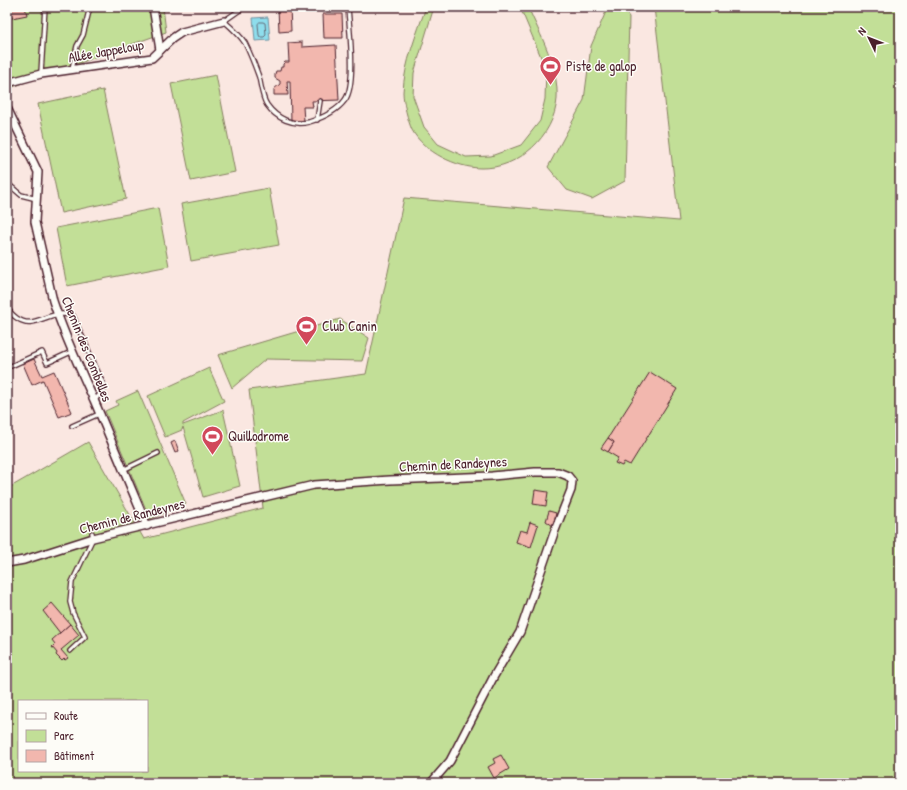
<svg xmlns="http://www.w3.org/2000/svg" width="907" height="790" viewBox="0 0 907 790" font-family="'Patrick Hand',sans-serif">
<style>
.green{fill:#c2df97;stroke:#867f61;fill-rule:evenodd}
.water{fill:#8eddec;stroke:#73919f}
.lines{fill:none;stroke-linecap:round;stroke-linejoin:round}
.shore{stroke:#656b78;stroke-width:1}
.building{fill:#f2b7ae;stroke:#4a1f2b}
.service-casing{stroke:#4a1f2b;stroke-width:6}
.minor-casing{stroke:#4a1f2b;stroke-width:10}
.service{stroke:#fdfcf7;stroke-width:3.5}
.minor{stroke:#fdfcf7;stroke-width:7}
.labels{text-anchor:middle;stroke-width:3;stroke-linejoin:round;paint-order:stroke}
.street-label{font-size:14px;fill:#4a1f2b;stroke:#fdfcf7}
.poi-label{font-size:14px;fill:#4a1f2b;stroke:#fdfcf7;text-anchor:start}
</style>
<rect width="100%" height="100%" fill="#fae7e1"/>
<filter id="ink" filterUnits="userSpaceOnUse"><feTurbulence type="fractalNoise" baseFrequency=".025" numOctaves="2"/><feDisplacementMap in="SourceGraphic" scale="8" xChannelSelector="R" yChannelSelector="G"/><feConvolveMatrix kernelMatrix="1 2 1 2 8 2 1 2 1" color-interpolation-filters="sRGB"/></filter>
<g filter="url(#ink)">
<g class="green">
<path d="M7,7H163L166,32L7,89Z"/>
<path d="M426,7H434L414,73L413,96L424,127L438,144L466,157L491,156L521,145L540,121L545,99L546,69L520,7H528C540,35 559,67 557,99C554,136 519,169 481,168C457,168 424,152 412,130C408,121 403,102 403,92C404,64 417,33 426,7Z"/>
<path d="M608,7H622L629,17L625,181L592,199L567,190L548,167L584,100L591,46Z"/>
<path d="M654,7H900V783H7V489L88,442L144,539L263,508L249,390L366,374L404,198L679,221ZM19,701H147V771H19Z"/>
<path d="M216,75L235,172L191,181L171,84Z"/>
<path d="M103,90L126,199L61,213L38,104Z"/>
<path d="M269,188L279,245L191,261L181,204Z"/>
<path d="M158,208L169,266L67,286L56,228Z"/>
<path d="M340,319L369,338L362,361L266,359L232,388L218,355Z"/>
<path d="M209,368L224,401L183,423V425L223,410L240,486L203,497L183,427L182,430L165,437L148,396Z"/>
<path d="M138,391L186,504L150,519L105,411L118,405L116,401Z"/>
</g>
<path class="water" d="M268,17L270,40L255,41L253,18Z"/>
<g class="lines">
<path class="shore" d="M260,22H263L265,23L266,35L264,37H260L259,35L258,24Z"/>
</g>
<g class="building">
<path d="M17,7H25L27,15L7,19V10Z"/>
<path d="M278,7H290L291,31L279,32Z"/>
<path d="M323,14H342L343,38H324Z"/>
<path d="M302,42V47L336,45L339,100L312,101L313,107H303L304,121H291L290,81H287L288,95H274V89L280,84V81L275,78V74L276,71H280L281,67H283V64L285,62H289L288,43Z"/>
<path d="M34,359L42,376L54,371L72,412L59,417L43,380L32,385L23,364Z"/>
<path d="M650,372L677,389L630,465L624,462L622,466L615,463L618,458L608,452L614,442L608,438Z"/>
<path d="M608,438L614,442L608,452L601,448Z"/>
<path d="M175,441L179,451L175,453L171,443Z"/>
<path d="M535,490L548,492L546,506L533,504Z"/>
<path d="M549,511L556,513L553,526L546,521Z"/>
<path d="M530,522L538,525L531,547L516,542L520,530L527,532Z"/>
<path d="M52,603L70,624L60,633L43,611Z"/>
<path d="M70,624L79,635L61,650L68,658L65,660L64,659L62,661L56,655L57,653L52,647L55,644L52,640Z"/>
<path d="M501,755L509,769L494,778L488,767L495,763L493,759Z"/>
</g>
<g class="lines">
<defs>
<g id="service">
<path d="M244,7L224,21C231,27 240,35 245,43C250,53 255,66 259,77C261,85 262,98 267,105C277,119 293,126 309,122C322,118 337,111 345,100C357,84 349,27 348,7"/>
<path d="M72,69L77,46L83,35L90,7"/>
<path d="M41,73L45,7"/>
<path d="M317,120L320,101"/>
<path d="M7,183L21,195L37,199"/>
<path d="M7,306C10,315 22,324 32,322C46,319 58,310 73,316L105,388L95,400"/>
<path d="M11,366L42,352L47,363L71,352"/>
<path d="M72,426L99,414"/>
<path d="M123,470L158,453"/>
<path d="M70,651L85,637L73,613L70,602L72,582L93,538L92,533"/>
</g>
<g id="minor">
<path d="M153,7L160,50"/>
<path d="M7,83L41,74L152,58L173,38L182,32L224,21"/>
<path d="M7,108L38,172L35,222L53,301C64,335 79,367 94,400C112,442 129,484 147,526"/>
<path d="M7,563L24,560L93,538L314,485L390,480L492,476L535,472H558L568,476L572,481L571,490L554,533L520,632L494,676L450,761L431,783"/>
</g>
</defs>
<use href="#service" class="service-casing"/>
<use href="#minor" class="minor-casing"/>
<use href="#service" class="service"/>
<use href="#minor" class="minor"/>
</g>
</g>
<defs>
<symbol id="stadium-pin" viewBox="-11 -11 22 30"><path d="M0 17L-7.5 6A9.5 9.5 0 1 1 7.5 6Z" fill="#d1495b" stroke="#fdfcf7"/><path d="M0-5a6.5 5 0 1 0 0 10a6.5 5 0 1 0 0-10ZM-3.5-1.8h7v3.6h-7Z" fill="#fff"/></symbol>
</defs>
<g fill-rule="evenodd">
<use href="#stadium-pin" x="538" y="54" width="25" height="34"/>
<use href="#stadium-pin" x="294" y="314" width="25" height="34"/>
<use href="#stadium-pin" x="200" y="424" width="25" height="34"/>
</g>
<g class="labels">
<g class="street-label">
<text transform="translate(106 51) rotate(-10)" y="5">Allée Jappeloup</text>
<text transform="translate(87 349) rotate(68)" y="5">Chemin des Combelles</text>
<text transform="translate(453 464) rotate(-3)" y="5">Chemin de Randeynes</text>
<text transform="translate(132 516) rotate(-14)" y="5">Chemin de Randeynes</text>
</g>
<g class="poi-label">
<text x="566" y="71">Piste de galop</text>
<text x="322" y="331">Club Canin</text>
<text x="228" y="441">Quillodrome</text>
</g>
</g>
<rect width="907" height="790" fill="none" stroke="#fdfcf7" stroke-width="24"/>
<rect x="12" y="12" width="883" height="766" fill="none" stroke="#4a1f2b" stroke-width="1.5" filter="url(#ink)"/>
<rect x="18" y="700" width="130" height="72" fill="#fdfcf7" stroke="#b5a4a5"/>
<rect x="26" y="713" width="20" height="6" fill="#fdfcf7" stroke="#b5a4a5"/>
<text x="54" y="720" font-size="12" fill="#4a1f2b">Route</text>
<rect x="26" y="730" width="20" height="12" fill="#c2df97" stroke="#b5a4a5"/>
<text x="54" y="740" font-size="12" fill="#4a1f2b">Parc</text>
<rect x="26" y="750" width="20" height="12" fill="#f2b7ae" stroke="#b5a4a5"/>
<text x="54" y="760" font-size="12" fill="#4a1f2b">Bâtiment</text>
<g transform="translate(869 38) rotate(313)" stroke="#fdfcf7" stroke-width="3" paint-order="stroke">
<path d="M0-3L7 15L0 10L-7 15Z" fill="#4a1f2b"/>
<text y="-6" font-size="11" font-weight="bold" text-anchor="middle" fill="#4a1f2b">N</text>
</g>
</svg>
